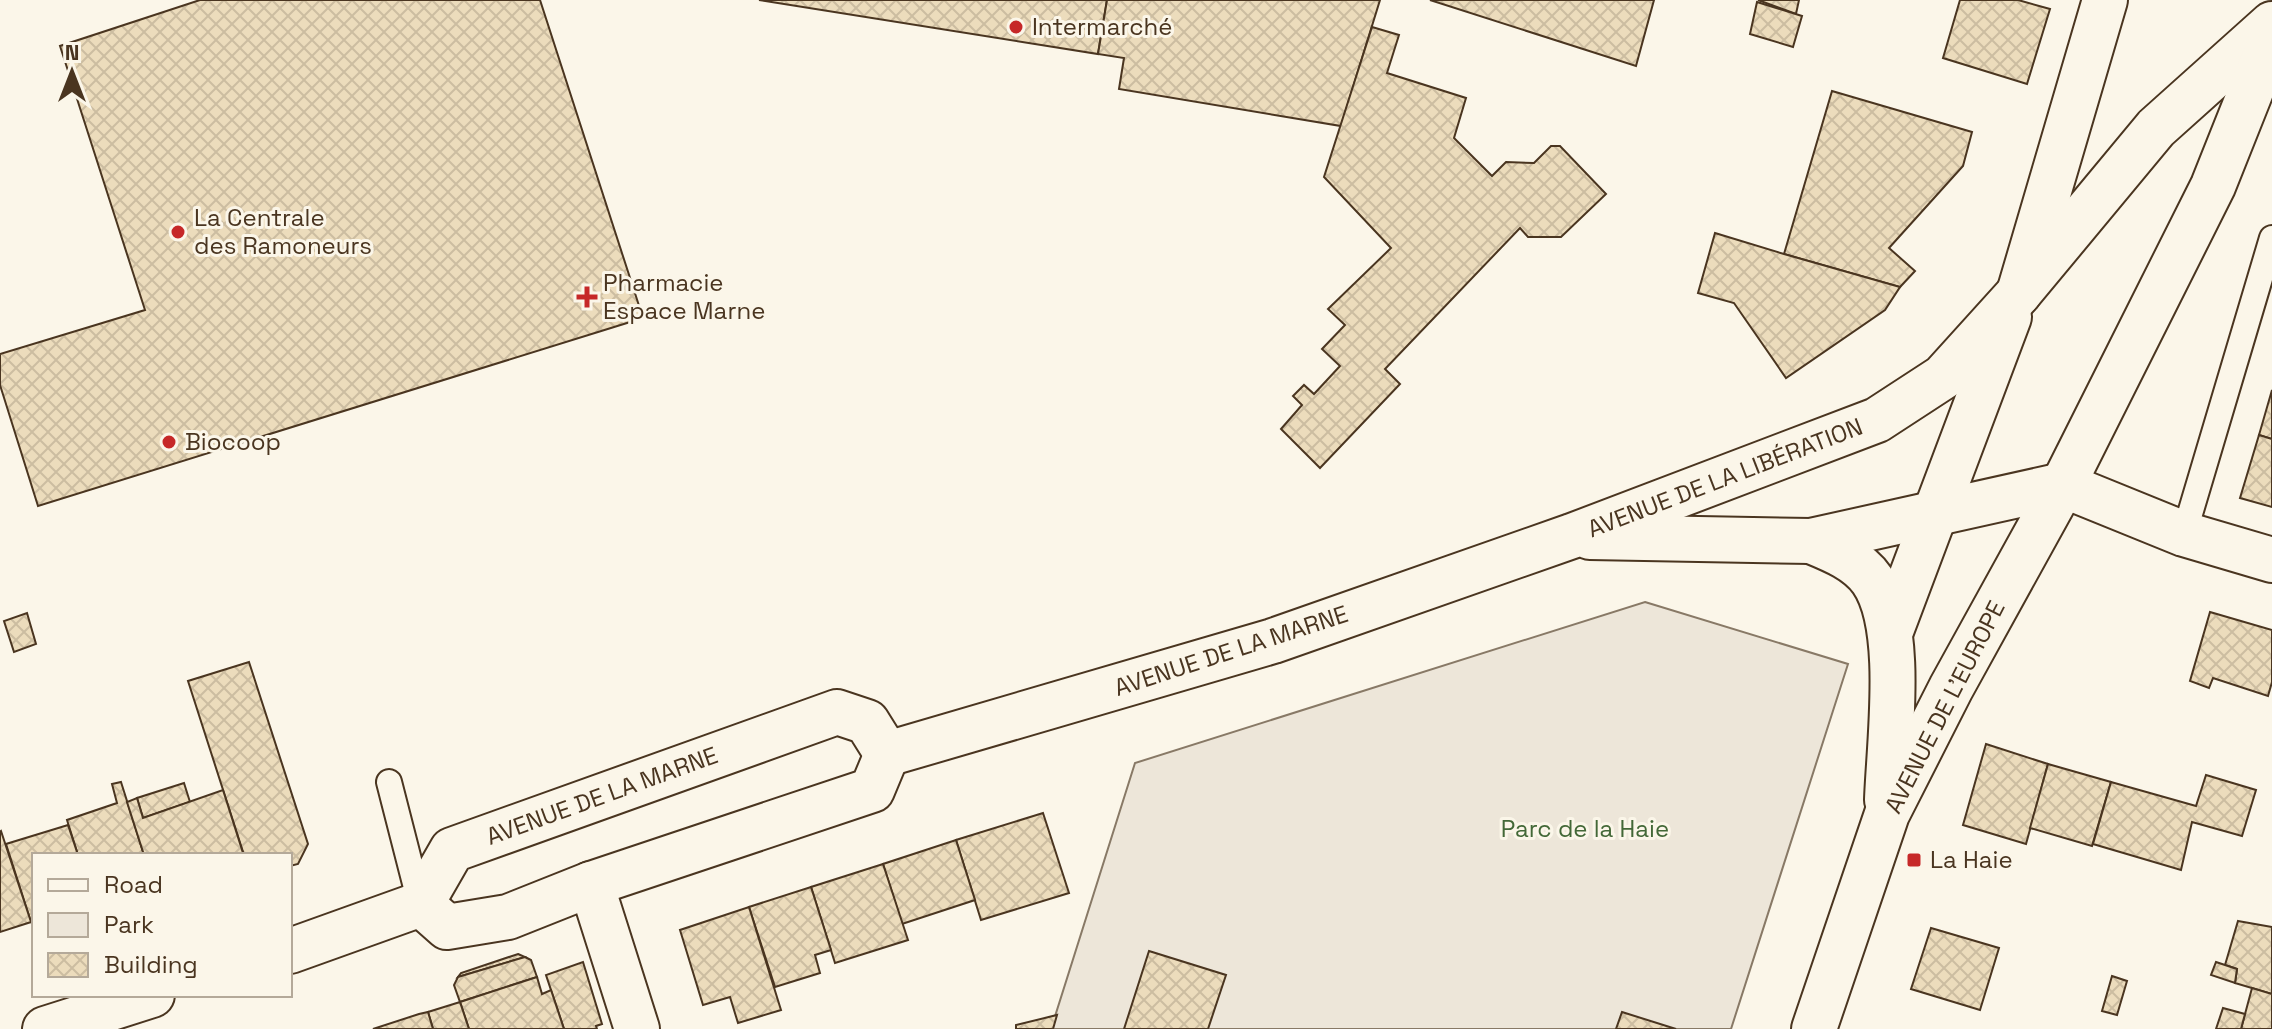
<svg xmlns="http://www.w3.org/2000/svg" width="2272" height="1029" viewBox="0 0 2272 1029" font-family="'Space Grotesk',sans-serif">
<style>
.park{fill:#ede6d9;stroke:#887966;stroke-width:2}
.building{fill:url(#building-cross-hatch);stroke:#4a3520;stroke-width:2}
.lines{fill:none;stroke-linecap:round;stroke-linejoin:round}
.service-casing{stroke:#4a3520;stroke-width:28}
.minor-casing{stroke:#4a3520;stroke-width:48}
.tertiary-casing{stroke:#4a3520;stroke-width:48}
.secondary-casing{stroke:#4a3520;stroke-width:48}
.service{stroke:#fbf6e9;stroke-width:24}
.minor{stroke:#fbf6e9;stroke-width:44}
.tertiary{stroke:#fbf6e9;stroke-width:44}
.secondary{stroke:#fbf6e9;stroke-width:44}
.poi-dot{fill:#c62828;stroke:#fbf6e9;stroke-width:3}
.labels{text-anchor:middle;stroke-width:6;stroke-linejoin:round;paint-order:stroke}
.poi-label{font-size:24px;fill:#4a3520;stroke:#fbf6e9;text-anchor:start}
.street-label{font-size:24px;fill:#4a3520;stroke:#fbf6e9}
.park-label{font-size:24px;fill:#436837;stroke:#fbf6e9}
</style>
<defs>
<pattern id="building-cross-hatch" width="8" height="8" patternUnits="userSpaceOnUse" patternTransform="scale(2)"><rect width="8" height="8" fill="#ecdcbc"/><path d="M0 0l8 8M0 8l8-8" fill="none" stroke="#ccbda1"/></pattern>
</defs>
<rect width="100%" height="100%" fill="#fbf6e9"/>
<path class="park" d="M1645,602L1848,664L1731,1029H1051L1135,763Z"/>
<g class="building">
<path d="M200,0H540L643,318L38,506L0,385V354L145,310L60,46Z"/>
<path d="M759,0H1107L1098,54Z"/>
<path d="M1107,0H1380L1341,126L1119,89L1124,58L1098,54Z"/>
<path d="M1430,0H1654L1636,66Z"/>
<path d="M1758,0H1799L1796,14Z"/>
<path d="M1960,0H2018L2050,9L2027,84L1943,58Z"/>
<path d="M1757,2L1802,16L1793,47L1750,34Z"/>
<path d="M1372,27L1399,35L1387,73L1466,98L1454,138L1492,176L1506,162L1534,163L1551,146H1560L1606,194L1561,237H1528L1520,228L1385,369L1400,384L1320,468L1281,429L1302,405L1293,396L1304,385L1314,394L1340,366L1322,349L1345,325L1328,309L1391,248L1324,177Z"/>
<path d="M1832,91L1972,132L1963,166L1889,248L1915,271L1900,287L1784,254Z"/>
<path d="M1715,233L1784,254L1900,287L1885,310L1786,378L1734,303L1698,293Z"/>
<path d="M2272,390V439L2259,435Z"/>
<path d="M2259,435L2272,439V507L2240,498Z"/>
<path d="M2210,612L2272,630V682L2268,696L2213,678L2209,688L2190,681Z"/>
<path d="M27,613L36,644L14,652L4,621Z"/>
<path d="M249,662L308,844L298,864L290,866V855H244L188,681Z"/>
<path d="M1986,744L2048,764L2026,844L1963,825Z"/>
<path d="M2048,764L2111,782L2092,846L2030,828Z"/>
<path d="M2206,775L2256,790L2242,836L2192,822L2181,870L2093,844L2111,782L2196,806Z"/>
<path d="M121,782L144,855H78L67,820L117,803L112,784Z"/>
<path d="M184,783L190,802L143,818L137,798Z"/>
<path d="M223,790L243,853L144,855L127,802L137,798L143,818Z"/>
<path d="M1043,813L1069,893L981,920L956,840Z"/>
<path d="M68,825L78,855H34V921L31,922L6,844Z"/>
<path d="M1,831L31,922L0,932V832Z"/>
<path d="M956,840L975,900L902,924L883,864Z"/>
<path d="M883,864L908,940L835,963L811,887Z"/>
<path d="M811,887L831,950L815,955L820,973L775,987L749,907Z"/>
<path d="M749,907L781,1010L738,1023L730,997L703,1005L680,930Z"/>
<path d="M2238,921L2272,927V994L2235,983L2237,969L2225,965Z"/>
<path d="M1931,928L1999,948L1980,1010L1911,989Z"/>
<path d="M1149,951L1226,975L1208,1029H1124Z"/>
<path d="M518,954L525,957L458,977L461,973Z"/>
<path d="M525,957L531,960L537,977L460,1002L454,985L458,977Z"/>
<path d="M583,962L602,1024L596,1026L597,1029H564L546,975Z"/>
<path d="M2216,962L2237,969L2235,983L2211,975Z"/>
<path d="M2112,976L2127,981L2117,1015L2102,1011Z"/>
<path d="M537,977L542,994L551,990L564,1029H469L460,1002Z"/>
<path d="M2252,988L2272,994V1029H2241Z"/>
<path d="M460,1002L469,1029H433L428,1012Z"/>
<path d="M2223,1008L2245,1014L2241,1029H2216Z"/>
<path d="M428,1012L433,1029H373L419,1014Z"/>
<path d="M1622,1012L1676,1029H1616Z"/>
<path d="M1057,1015L1053,1029H1016V1025Z"/>
</g>
<g class="lines">
<defs>
<g id="service">
<path d="M2184,534L2272,238"/>
<path d="M389,782L420,903"/>
</g>
<g id="minor">
<path d="M2019,293L2105,0"/>
<path d="M591,884L637,1029"/>
</g>
<path id="tertiary" d="M2063,485L2184,534L2272,560"/>
<g id="secondary">
<path d="M1590,537L1811,541L2063,485"/>
<path d="M1811,541C1833,550 1858,560 1872,580C1905,627 1889,742 1887,800"/>
<path d="M1892,628L2009,317"/>
<path d="M887,754L1273,641L1572,536L1877,420L1943,377L2019,293L2156,128L2272,24"/>
<path d="M421,904L447,927L508,917L591,884L872,790L887,754"/>
<path d="M290,951L421,904L452,850L837,712L867,722L887,754"/>
<path d="M45,1029L152,995"/>
<path d="M1814,1029L1887,814L1951,688L2063,485L2213,186L2272,38"/>
</g>
</defs>
<use href="#service" class="service-casing"/>
<use href="#minor" class="minor-casing"/>
<use href="#tertiary" class="tertiary-casing"/>
<use href="#secondary" class="secondary-casing"/>
<use href="#service" class="service"/>
<use href="#minor" class="minor"/>
<use href="#tertiary" class="tertiary"/>
<use href="#secondary" class="secondary"/>
</g>
<g class="poi-dot">
<circle cx="1016" cy="27" r="8"/>
<circle cx="178" cy="232" r="8"/>
<path d="M583 285h8v8h8v8h-8v8h-8v-8h-8v-8h8z"/>
<circle cx="169" cy="442" r="8"/>
<rect x="1906" y="852" width="16" height="16" rx="4"/>
</g>
<g class="labels">
<g class="poi-label">
<text x="1032" y="35">Intermarché</text>
<text x="194" y="226">La Centrale<tspan x="194" dy="28">des Ramoneurs</tspan></text>
<text x="603" y="291">Pharmacie<tspan x="603" dy="28">Espace Marne</tspan></text>
<text x="185" y="450">Biocoop</text>
<text x="1930" y="868">La Haie</text>
</g>
<g class="street-label">
<text transform="translate(1725 478) rotate(-21)" y="8">AVENUE DE LA LIBÉRATION</text>
<text transform="translate(1231 651) rotate(-18)" y="8">AVENUE DE LA MARNE</text>
<text transform="translate(1945 707) rotate(-63)" y="8">AVENUE DE L’EUROPE</text>
<text transform="translate(602 796) rotate(-20)" y="8">AVENUE DE LA MARNE</text>
</g>
<g class="park-label">
<text x="1585" y="837">Parc de la Haie</text>
</g>
</g>
<rect x="32" y="853" width="260" height="144" fill="#fbf6e9" stroke="#b4a999" stroke-width="2"/>
<rect x="48" y="879" width="40" height="12" fill="#fbf6e9" stroke="#b4a999" stroke-width="2"/>
<text x="104" y="893" font-size="24" fill="#4a3520">Road</text>
<rect x="48" y="913" width="40" height="24" fill="#ede6d9" stroke="#b4a999" stroke-width="2"/>
<text x="104" y="933" font-size="24" fill="#4a3520">Park</text>
<rect x="48" y="953" width="40" height="24" fill="url(#building-cross-hatch)" stroke="#b4a999" stroke-width="2"/>
<text x="104" y="973" font-size="24" fill="#4a3520">Building</text>
<g transform="translate(72 72)" stroke="#fbf6e9" stroke-width="6" paint-order="stroke">
<path d="M0-6L14 30L0 20L-14 30Z" fill="#4a3520"/>
<text y="-12" font-size="22" font-weight="bold" text-anchor="middle" fill="#4a3520">N</text>
</g>
</svg>
